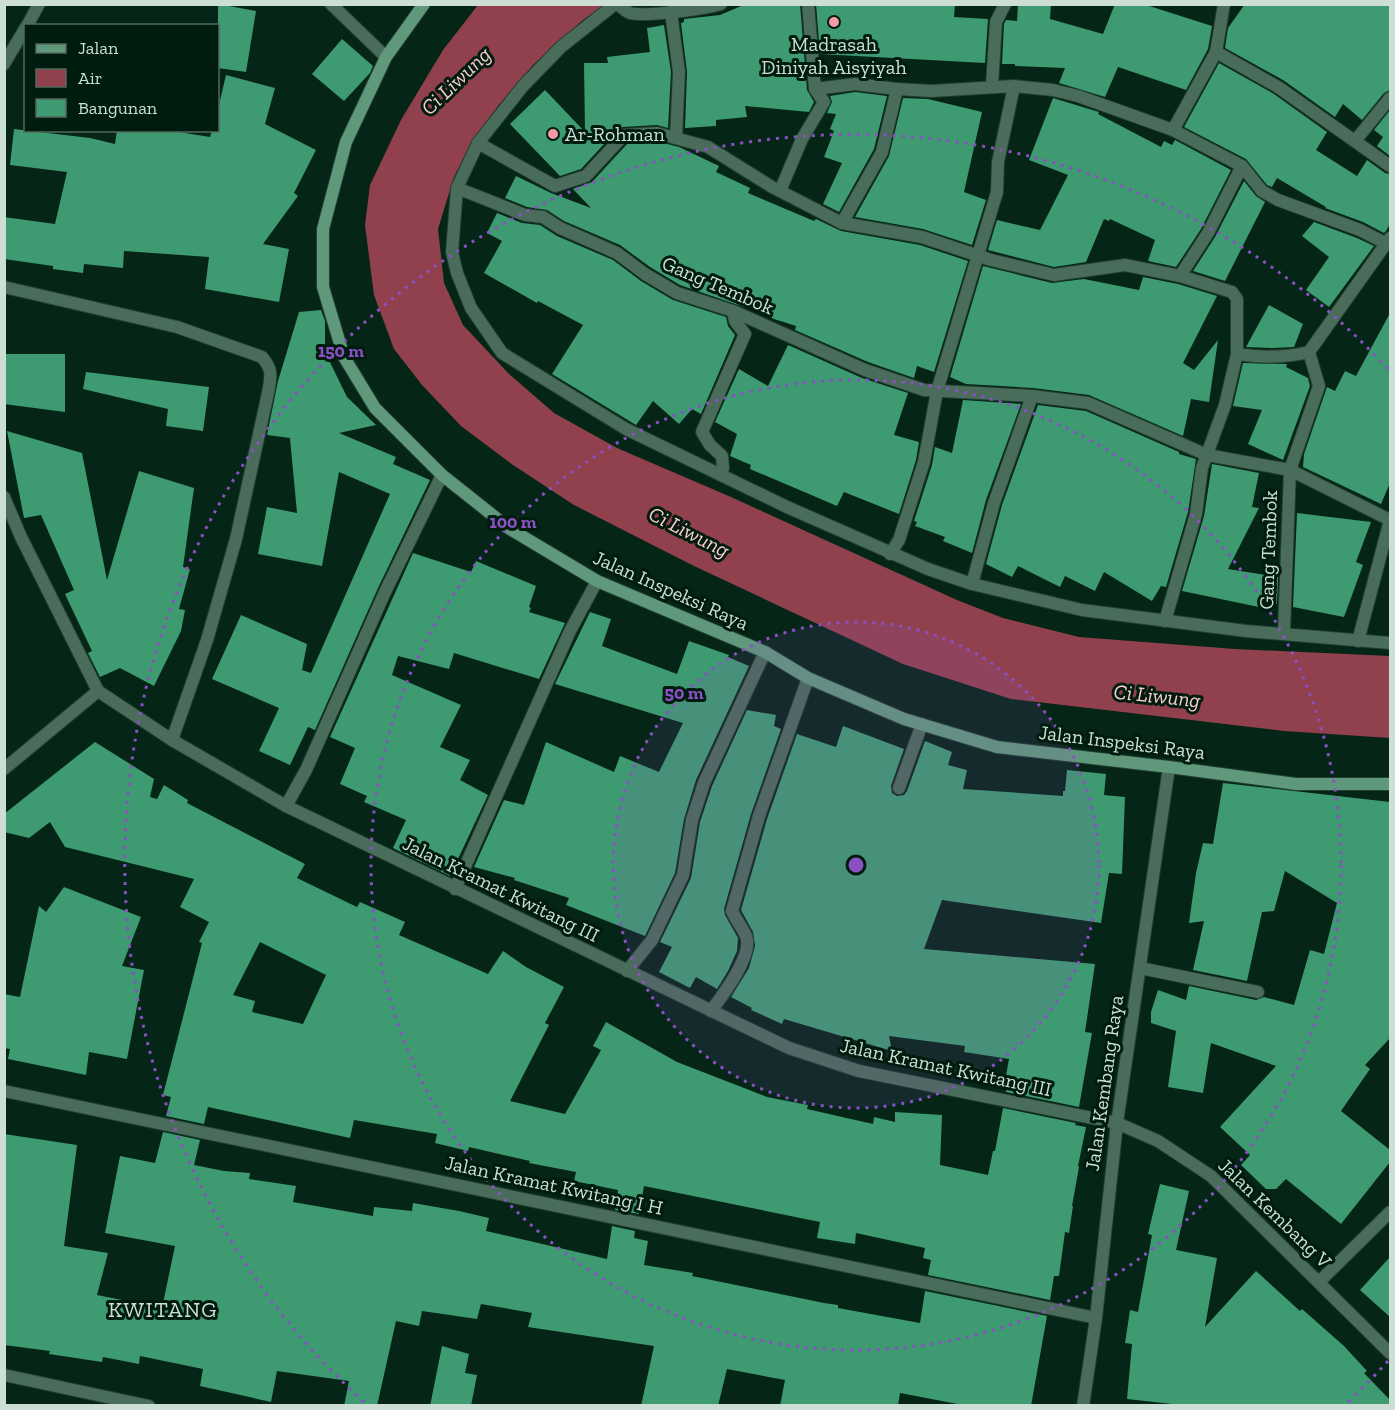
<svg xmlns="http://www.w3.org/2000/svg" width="1395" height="1410" viewBox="0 0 1395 1410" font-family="'Zilla Slab',serif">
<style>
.water{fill:#91414e}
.building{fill:#3e9a70;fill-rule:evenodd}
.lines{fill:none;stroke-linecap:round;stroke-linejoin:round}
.street-casing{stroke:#213f32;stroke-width:14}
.secondary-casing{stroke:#213f32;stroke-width:14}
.street{stroke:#4a6c5a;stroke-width:12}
.secondary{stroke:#60987b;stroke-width:12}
.ring{fill:none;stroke:#8b50c3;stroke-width:3;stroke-dasharray:3 6}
.poi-dot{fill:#f49aa5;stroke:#001c0e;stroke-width:2}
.labels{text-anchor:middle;stroke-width:6;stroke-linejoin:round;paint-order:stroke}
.poi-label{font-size:20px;fill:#cddfd5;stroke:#001c0e}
.street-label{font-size:20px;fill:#cddfd5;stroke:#001c0e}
.water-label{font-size:21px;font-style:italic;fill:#fcccd0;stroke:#001c0e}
.quarter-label{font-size:22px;letter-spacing:1.5px;fill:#cddfd5;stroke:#001c0e}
.centre{fill:#8b50c3;stroke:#001c0e;stroke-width:3}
.ring-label{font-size:18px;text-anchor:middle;font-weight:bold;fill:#8b50c3;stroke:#001c0e;stroke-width:6;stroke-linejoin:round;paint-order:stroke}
</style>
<rect width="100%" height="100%" fill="#052517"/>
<path class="water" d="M478,5H605L583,20L533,65L498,106L473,140L454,177L438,229L444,283L463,325L509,374L554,413L617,448L731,497L957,600L1003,618L1079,637L1235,649L1390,656V738L1284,731L1011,699L903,664L694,566L574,505L513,465L461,426L422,385L394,349L374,295L365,225L370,185L401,120L443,50Z"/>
<g class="building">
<path d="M218,4L256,11L246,72L218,68Z"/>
<path d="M746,4H800L807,90L814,102L809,112L745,106L747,117L716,120V126L685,128L687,72L681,23L684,22V19L720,15Z"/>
<path d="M816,4H955L954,17L988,19L985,63L820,54Z"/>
<path d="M1018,4H1051L1050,19L1103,34L1115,4H1143L1212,26L1208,49L1186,90L1118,67L1105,97L1059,83L1065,68L1015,66V64H1002L1004,24L1006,20L1017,21Z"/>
<path d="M1245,4H1390V90L1384,93L1362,120L1343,104L1335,117L1283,80L1225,48L1228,28Z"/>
<path d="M664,25L671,72L668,128L657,125L623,127L618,129L581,169L560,176L510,124L545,90L585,132L584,63H608L607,57L650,52L647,28Z"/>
<path d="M342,39L373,66L370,73L344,101L312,74Z"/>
<path d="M1219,63L1274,94L1327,132L1316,150L1357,176L1367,160L1385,173L1390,174V224L1386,231L1384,233L1363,222L1325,208L1326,207L1277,178L1272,187L1267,185L1246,159L1184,127Z"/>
<path d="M226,75L275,88L265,124L316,150L294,193L298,196L263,244L289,249L279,302L205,289L209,257L124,251L123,268L84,264L83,273L53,269V266L4,259V217L55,224L67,172L10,165L14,129L90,138L115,144L117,130H166L210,137L212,130H218V109Z"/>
<path d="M855,92L887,96L874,149L839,212L823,204L842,163L824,157L834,131L830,129L836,114L827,113L832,102L830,96Z"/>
<path d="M903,98L928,99L982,112L964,192L986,200L972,245L923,229L855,217L889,156Z"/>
<path d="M1053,98L1099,112L1098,114L1161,147L1164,141L1172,145L1175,140L1231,170L1201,229L1176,267L1148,261L1155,240L1110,219L1109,221L1104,219L1086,262L1054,267L988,250L997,220L1040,230L1068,175L1029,160Z"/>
<path d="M1390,110V156L1377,146L1383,137L1374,130Z"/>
<path d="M656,141L679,147L719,166L716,172L750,188L748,193L814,221L816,219L841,231L920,245L968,261L934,372L917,366L914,378L868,362L795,330L796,326L774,319L748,306L747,308L680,285L650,267L620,245L564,221L547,210L527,207L505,198L516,176L551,193L591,208L573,189L592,182L628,143Z"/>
<path d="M1244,181L1256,196L1265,202L1225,281L1193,271L1215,237Z"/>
<path d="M497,213L522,223L540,225L557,236L613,260L641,281L673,300L726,317L728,326L735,335L701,414L692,409L679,424L653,401L636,425L552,374L583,325L538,301L537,303L484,273L502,241L487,233Z"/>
<path d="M1314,222L1357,238L1374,246L1329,307L1306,290L1329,257L1302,236Z"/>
<path d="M983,266L1052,283L1084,279L1139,290L1143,277L1178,284L1217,296L1183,363L1194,370L1218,340L1209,402L1191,399L1183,436L1089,395L1033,388L966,384L950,377Z"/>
<path d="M1269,305L1303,324L1294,347L1273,348L1246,347Z"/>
<path d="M321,310L325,321V352L347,397L376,425L339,433L396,457L393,464L430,480L378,588L315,730L308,727L290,765L259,751L279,708L212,679L241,615L307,644L302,670L311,673L390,494L339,472L322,566L258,554L267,507L297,513L290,438L267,435L278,381L299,312Z"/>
<path d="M1390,313V483L1381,504L1303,467L1304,454L1327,387L1335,391L1345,371L1356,376Z"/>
<path d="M788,345L862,378L908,393L894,435L919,442L916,460L899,514L844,492L837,506L750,469L751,465L730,456L737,434L715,422L739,369L768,386Z"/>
<path d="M4,354H65V412L4,404Z"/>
<path d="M1243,363L1287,364L1286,367L1308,378L1310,386L1283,460L1248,444L1262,410L1233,406Z"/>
<path d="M86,372L209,387L203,431L166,426L168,409L83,389Z"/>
<path d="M963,400L1021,404L986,500L972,553L943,541L945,537L915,526L917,522L914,521L932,465L935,447L952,453Z"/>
<path d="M1038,405L1086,411L1179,452V454L1196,459L1188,512L1166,587L1161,586L1152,601L1104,572L1095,591L1065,576L1060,587L1018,566L1012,577L986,564L1002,505Z"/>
<path d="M7,431L82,453L107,580L139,471L194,488L183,567L190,569L179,609L185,610L181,631L154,686L120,668L100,677L88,653L92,651L65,594L74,590L41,515L24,518Z"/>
<path d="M1212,464L1259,473L1252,507L1259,508L1228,569L1278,577L1277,604H1274L1273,610L1182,591L1204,516Z"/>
<path d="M1297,513L1371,522L1356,562L1363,565L1344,617L1293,607Z"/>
<path d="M413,553L471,572L476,561L536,586L529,607L531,608L529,612L565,623L539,679L454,653L449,669L398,656L392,675L461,705L440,747L470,760L460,780L488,795L450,876L393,848L406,820L364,802L367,796L340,784L355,748L330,737Z"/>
<path d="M590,612L611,619L602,646L677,674L689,641L729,655L728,657L749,666L696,780L684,819L675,873L645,936L566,905L569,898L514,880L515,878L474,867L504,800L524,805L546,742L614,772L620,756L659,772L683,723L555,684Z"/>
<path d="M747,710L776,715L774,726L781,729L751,814L724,909L725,915L738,938L737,951L728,971L717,989L696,977L690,988L659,972L672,947L660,942L691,878L700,822L712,786Z"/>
<path d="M843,726L904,749L891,786L892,793L897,796L904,795L907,791L925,741L952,752L948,765L967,770L963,789L1063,796V791H1065L1067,770L1106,774L1104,795L1125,797L1122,874L1109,873L1101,923L942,900L924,949L1095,964L1085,1032L1092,1033L1079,1107L1006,1092L1008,1082L1005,1081L1009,1059L964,1052L965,1046L889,1036L892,1051L784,1019L782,1024L751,1010L752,1008L731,997L749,968L755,946L753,932L741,910L767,819L797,734L836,747Z"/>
<path d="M95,742L154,779L150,797L157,799L164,785L188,800L187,803L305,864L297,878L357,907L360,902L405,922L399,935L488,974L503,951L526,967L564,987L545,1023L549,1025L510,1101L565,1114L601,1050L593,1046L606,1022L677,1062L767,1097L808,1105L807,1109L873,1124L874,1117L895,1122V1112L942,1115L940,1165L988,1175L993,1151H995L1003,1108L1076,1123L1075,1125L1086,1127L1078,1166L1079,1167L1072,1206H1073L1069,1233L1065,1232L1059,1276H1054L1050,1300L928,1275L931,1260L923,1258L925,1248L856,1233L855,1244L817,1238L820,1222L644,1186L639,1214L615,1210L618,1190L574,1181L576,1172L529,1163L530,1161L469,1147L468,1151L435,1143L437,1134L354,1120L350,1138L208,1107L204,1124L166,1116L171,1097L163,1095L202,943L199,942L209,922L180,907L194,879L65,847L50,822L29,838L4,832V814ZM260,942L326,975L303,1024L252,1012L255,1001L233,995Z"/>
<path d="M1223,783L1390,802V1038L1365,1065L1370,1069L1341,1111L1390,1150V1162L1341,1224L1286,1179L1276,1189H1266L1241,1165L1250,1155L1220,1127L1276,1066L1211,1043L1203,1093L1168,1087L1176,1031L1151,1023V1012L1158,990L1186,1000L1189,986L1256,1000L1264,997L1294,1005L1310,950L1324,954L1337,903L1285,871L1274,911L1262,912L1247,981L1193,970L1204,921L1189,923L1196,873L1203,843L1213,844Z"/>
<path d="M64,887L141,917L122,966L144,970L127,1059L89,1052L86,1075L8,1059L10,1049L4,1048V994L20,997L39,906L46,912Z"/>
<path d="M163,1132L200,1140L194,1165L224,1171L250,1173L249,1179L296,1186L293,1202L373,1216L374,1207L412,1211L413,1203L459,1211L489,1218L486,1231L607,1259L612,1226L635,1231L634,1238L648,1241L644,1265L693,1273L692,1276L824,1303L838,1305V1308L920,1323L925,1291L1047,1316L1031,1406H968L900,1393L898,1406H780L785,1380L727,1369L718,1406H641L654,1346L528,1327L532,1313L481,1304L477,1319L422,1311L419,1326L396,1321L377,1406H344L349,1381L277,1371L271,1402L200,1386L203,1369L140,1356L139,1364L103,1357L102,1362L49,1354L50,1351L4,1345V1134L77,1145L64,1246L108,1253L97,1295L162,1308L175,1246L105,1233L120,1156L155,1163Z"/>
<path d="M1160,1184L1189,1191L1176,1250L1217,1258L1205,1327L1256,1271L1300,1311L1302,1309L1344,1346L1367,1371L1364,1373L1390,1400V1406H1190L1127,1399L1132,1344L1125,1343L1130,1310L1138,1312L1152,1235L1148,1234Z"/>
<path d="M1390,1257V1317L1360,1290Z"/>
<path d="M442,1346L469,1354L465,1373L477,1375L471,1406H430Z"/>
</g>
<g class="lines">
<defs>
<g id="street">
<path d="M331,4L386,57"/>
<path d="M615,4L561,47L523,86L478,143L457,188L452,252L457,273L471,308L502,353L626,429L787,507L928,569L972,584L1082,610L1246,631L1390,643"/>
<path d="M618,4C622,8 625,11 630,13C645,17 704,9 721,4"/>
<path d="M671,12L679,72L676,138"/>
<path d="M27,26L39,4"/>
<path d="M1216,52L1278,87L1390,166"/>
<path d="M4,64L26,27"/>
<path d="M992,86L996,22L1005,4"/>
<path d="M815,89L855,84L897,89L931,91L1014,86L1053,90L1078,96L1173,130L1242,166L1262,191L1278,200L1360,230L1385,243"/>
<path d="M1173,130L1216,52L1224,4"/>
<path d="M1355,141L1390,98"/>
<path d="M478,143L555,186L586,176L624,135L657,133L708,147L772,187L842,223L922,237L991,260L1054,275L1125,265L1180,276L1232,292L1237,299V354C1262,358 1284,358 1309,352"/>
<path d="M457,188L525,215L543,217L560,228L617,253L645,274L677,293L733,311L865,370L924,390L1032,396L1088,403L1207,455L1290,470L1390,520"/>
<path d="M780,191L802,139L824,102L815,89L808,4"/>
<path d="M842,223L882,152L897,89"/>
<path d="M1180,276L1208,233L1242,166"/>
<path d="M4,287L177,327L262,357C273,370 271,376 268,393L236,539L207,640L172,740"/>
<path d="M721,475L723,468L722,456L710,445L702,432L745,334L735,321L733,311"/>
<path d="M4,497L21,537L98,691L172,740L286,806L789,1048L859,1071L1117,1123L1158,1141L1211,1176L1390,1353"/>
<path d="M890,554L899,540L924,462L937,391L997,192L998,162L1014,86"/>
<path d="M972,584L994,503L1032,396"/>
<path d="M1165,621L1196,514L1202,468L1225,405L1237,354"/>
<path d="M1284,632L1290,470L1319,386L1309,352L1390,238"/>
<path d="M1358,641L1390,520"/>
<path d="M4,769L98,691"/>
<path d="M899,788L922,724"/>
<path d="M286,806L306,770L385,592L442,475"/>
<path d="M455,889L570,631L597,581"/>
<path d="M1140,968L1258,992"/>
<path d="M627,971L652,940L683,875L692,820L704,783L765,652"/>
<path d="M711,1011C722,996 754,955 746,936C742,927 736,920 732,911L759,816L808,678"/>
<path d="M4,1091L1096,1318"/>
<path d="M1319,1282L1390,1212"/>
<path d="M4,1375L149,1406"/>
<path d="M1083,1406L1096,1318L1117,1123L1169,767"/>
</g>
<path id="secondary" d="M424,4L386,57L346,142L323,229V287L344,357L375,408L442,475L510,529L597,581L765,652L808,678L904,719L997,747L1169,767L1296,784H1390"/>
</defs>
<use href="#street" class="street-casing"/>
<use href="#secondary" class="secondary-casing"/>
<use href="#street" class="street"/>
<use href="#secondary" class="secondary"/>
</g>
<circle cx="856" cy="865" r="243" fill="#8b50c3" fill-opacity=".12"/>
<g class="ring">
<circle cx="856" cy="865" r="243"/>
<circle cx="856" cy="865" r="485"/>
<path d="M1388 1361A728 728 0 0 1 1348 1402M364 1402A728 728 0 1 1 1388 369"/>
</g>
<g class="poi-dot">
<circle cx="834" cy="22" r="6"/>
<circle cx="553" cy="134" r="6"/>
</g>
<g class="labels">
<g class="poi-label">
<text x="834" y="51">Madrasah<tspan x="834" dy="23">Diniyah Aisyiyah</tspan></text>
<text x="565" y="141" text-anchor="start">Ar-Rohman</text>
</g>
<g class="street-label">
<text transform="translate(718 285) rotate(23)" y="7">Gang Tembok</text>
<text transform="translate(1268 550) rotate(-88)" y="7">Gang Tembok</text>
<text transform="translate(671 590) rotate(24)" y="7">Jalan Inspeksi Raya</text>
<text transform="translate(1122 742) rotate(7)" y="7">Jalan Inspeksi Raya</text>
<text transform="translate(501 889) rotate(26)" y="7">Jalan Kramat Kwitang III</text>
<text transform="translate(946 1067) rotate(12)" y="7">Jalan Kramat Kwitang III</text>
<text transform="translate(1104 1083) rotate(-82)" y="7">Jalan Kembang Raya</text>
<text transform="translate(554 1185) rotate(12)" y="7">Jalan Kramat Kwitang I H</text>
<text transform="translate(1275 1213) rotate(44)" y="7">Jalan Kembang V</text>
</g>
<g class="water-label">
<text transform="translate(456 81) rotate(-44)" y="7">Ci Liwung</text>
<text transform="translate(689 532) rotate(27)" y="7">Ci Liwung</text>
<text transform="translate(1157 696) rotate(6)" y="7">Ci Liwung</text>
</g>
<g class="quarter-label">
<text x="163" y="1317">KWITANG</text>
</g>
</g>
<circle cx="856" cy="865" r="9" class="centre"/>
<g class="ring-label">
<text x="341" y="357">150 m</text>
<text x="513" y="528">100 m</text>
<text x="684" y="699">50 m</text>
</g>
<rect width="1395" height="1410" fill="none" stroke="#cddfd5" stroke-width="12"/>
<rect x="24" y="24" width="195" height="108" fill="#001c0e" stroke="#526a5e" stroke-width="1.5"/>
<rect x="36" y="44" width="30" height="9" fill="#60987b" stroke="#526a5e" stroke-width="1.5"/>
<text x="78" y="54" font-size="18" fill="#cddfd5">Jalan</text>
<rect x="36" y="69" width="30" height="18" fill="#91414e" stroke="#526a5e" stroke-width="1.5"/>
<text x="78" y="84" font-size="18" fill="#cddfd5">Air</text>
<rect x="36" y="99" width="30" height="18" fill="#3e9a70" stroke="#526a5e" stroke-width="1.5"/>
<text x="78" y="114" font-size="18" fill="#cddfd5">Bangunan</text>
</svg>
